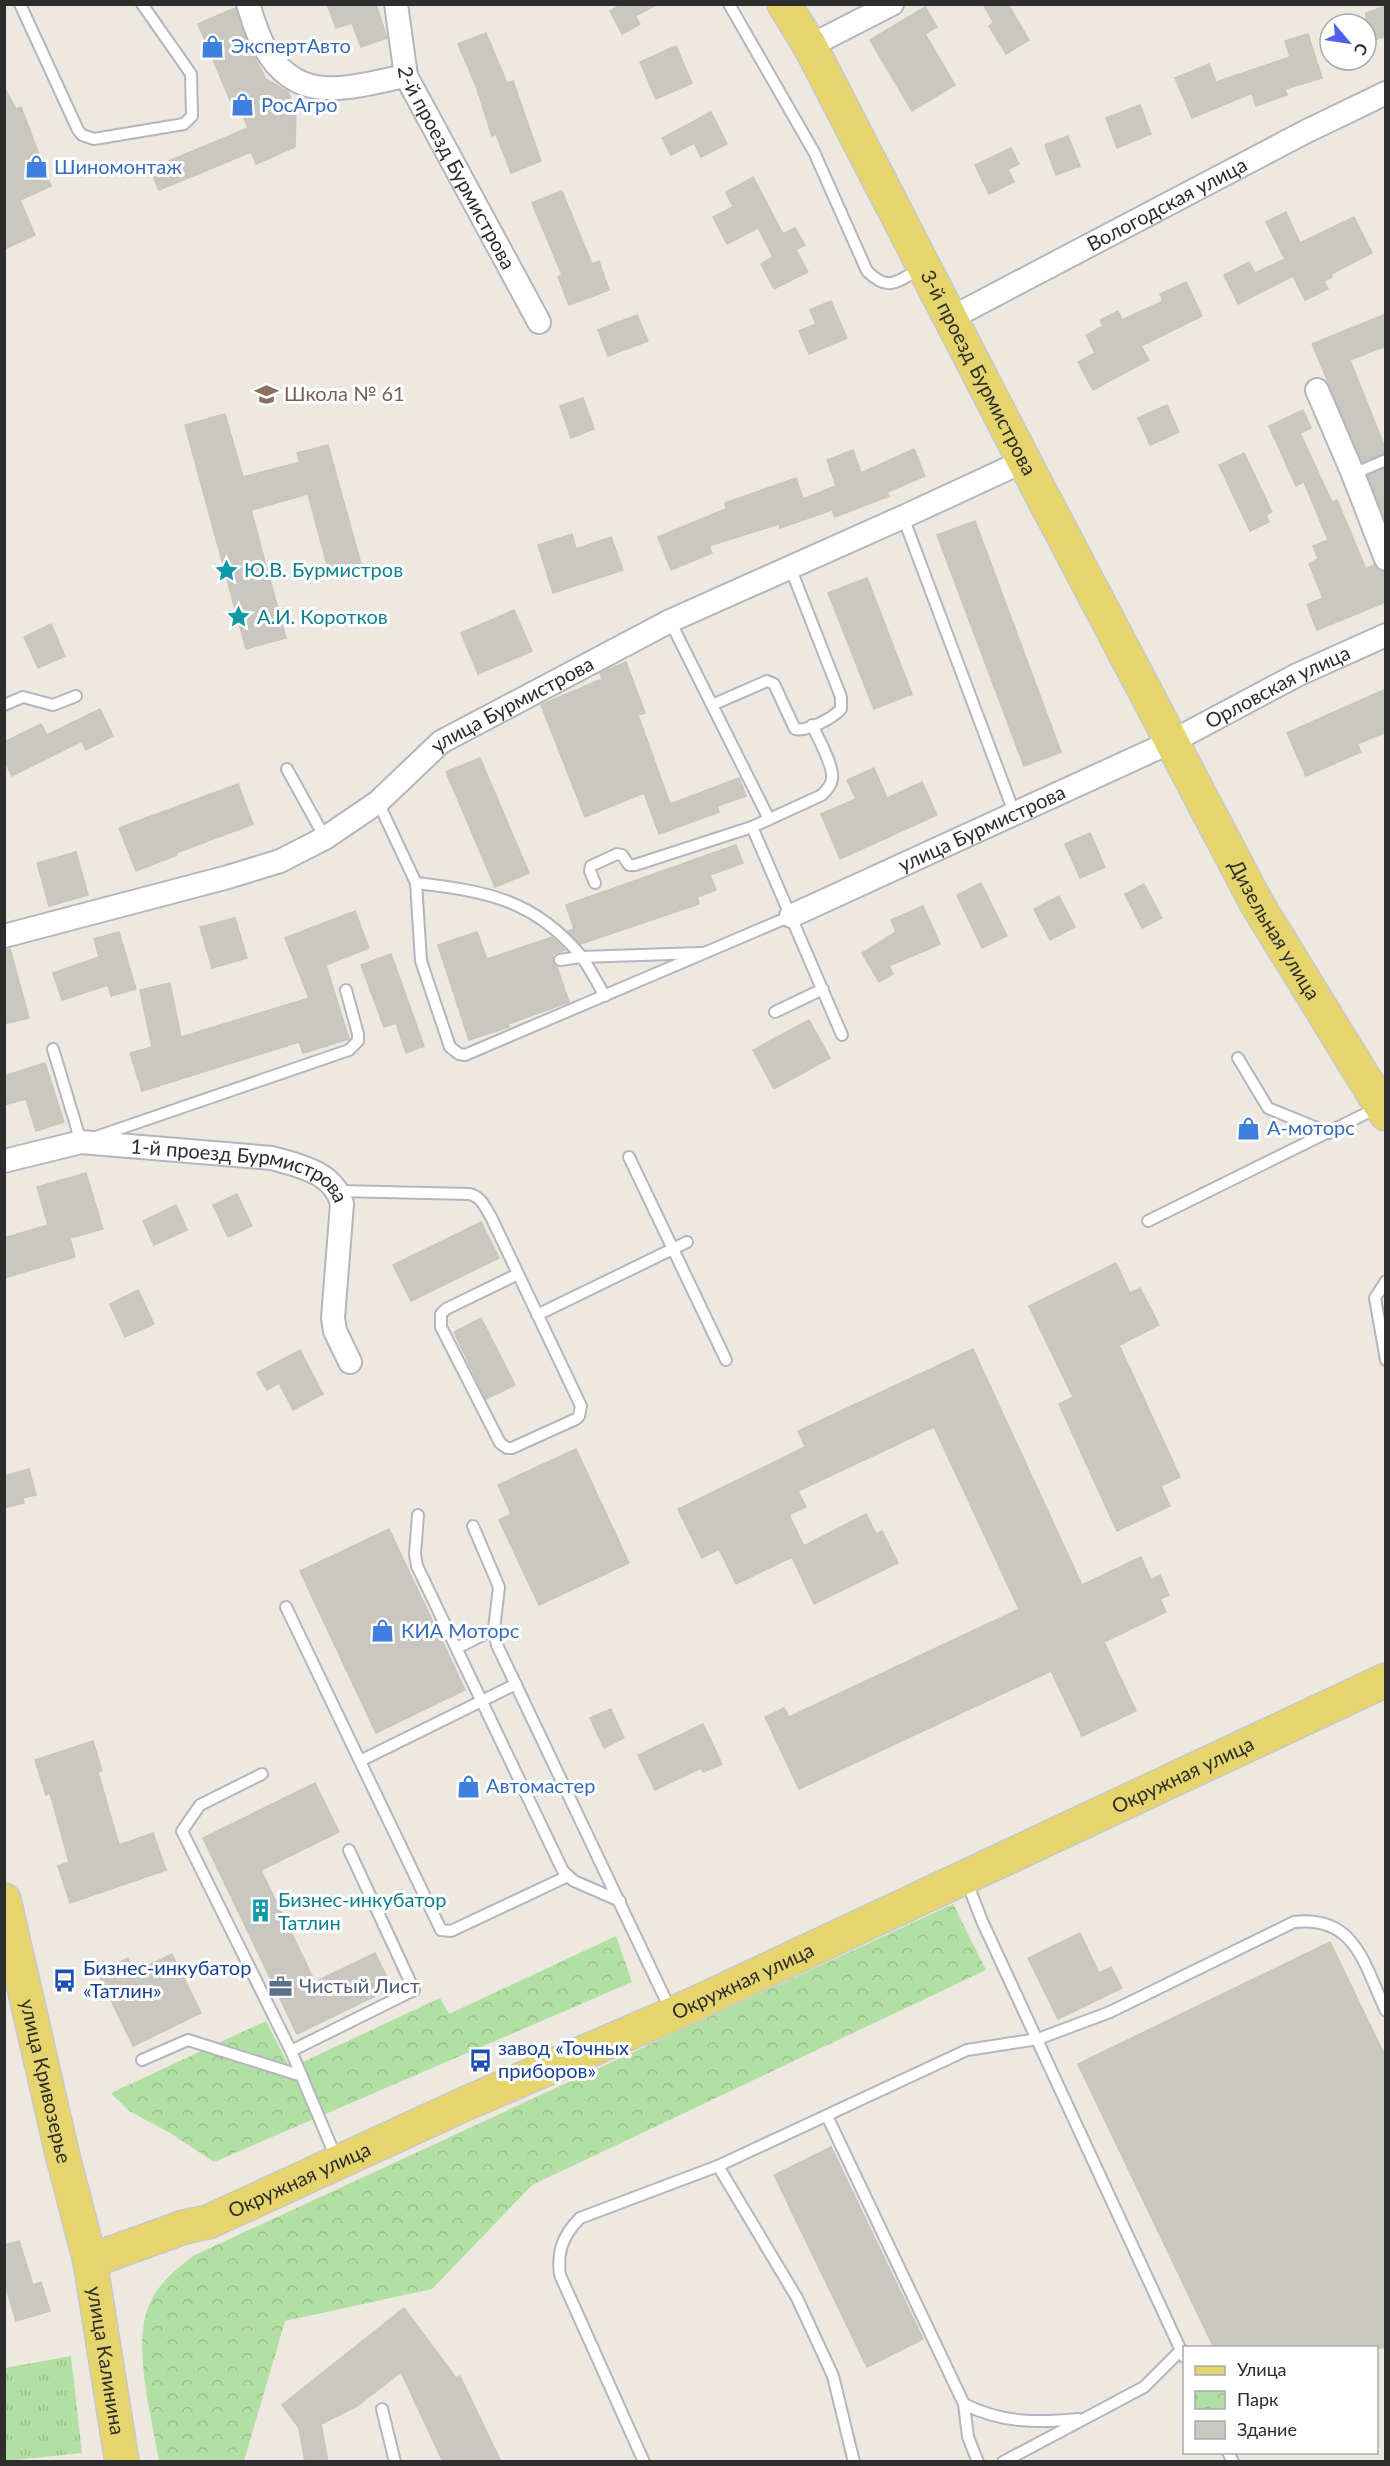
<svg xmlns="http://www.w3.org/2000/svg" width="1390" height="2466" viewBox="0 0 1390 2466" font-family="Lato,sans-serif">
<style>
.grass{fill:url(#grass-tufts)}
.park{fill:url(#park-crowns)}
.building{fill:#c9c7bf;stroke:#c9c5ba;stroke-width:1.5}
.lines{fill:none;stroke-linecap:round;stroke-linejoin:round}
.service-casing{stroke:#b4b6bf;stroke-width:14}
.minor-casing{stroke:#b4b6bf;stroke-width:26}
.primary-casing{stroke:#c8c8c8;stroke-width:36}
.service{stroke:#fff;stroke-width:10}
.minor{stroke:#fff;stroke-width:22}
.primary{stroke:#e6d46d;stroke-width:33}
.labels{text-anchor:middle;stroke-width:6;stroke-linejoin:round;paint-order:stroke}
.shop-label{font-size:20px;fill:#366cbe;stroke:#fff;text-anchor:start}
.street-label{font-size:20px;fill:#2d2d2d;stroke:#fff}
.education-label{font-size:20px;fill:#785e54;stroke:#fff;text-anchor:start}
.culture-label{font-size:20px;fill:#0d838f;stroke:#fff;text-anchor:start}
.transit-label{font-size:20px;fill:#164399;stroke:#fff;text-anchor:start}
.service-label{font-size:20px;fill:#4e5e75;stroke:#fff;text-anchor:start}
</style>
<defs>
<pattern id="grass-tufts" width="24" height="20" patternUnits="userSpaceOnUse" patternTransform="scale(1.5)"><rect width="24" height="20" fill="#b2dfa2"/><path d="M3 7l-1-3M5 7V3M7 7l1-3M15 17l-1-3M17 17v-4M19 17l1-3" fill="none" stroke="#99c08c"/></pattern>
<pattern id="park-crowns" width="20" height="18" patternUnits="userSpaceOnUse" patternTransform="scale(1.5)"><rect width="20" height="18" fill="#b2dfa2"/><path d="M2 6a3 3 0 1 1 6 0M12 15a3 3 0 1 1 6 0" fill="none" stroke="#99c08c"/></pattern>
</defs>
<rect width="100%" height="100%" fill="#ede9e1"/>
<path class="grass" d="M71,2356L82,2453L5,2461V2368Z"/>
<g class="park">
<path d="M953,1904L986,1970L532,2185L432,2289L285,2321L244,2461H159C152,2418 131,2343 150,2303C159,2283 176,2269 193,2256Z"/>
<path d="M616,1936L632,1982L214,2162L170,2133L129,2111L111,2093L266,2021L290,2068L440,1998L449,2014Z"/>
</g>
<g class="building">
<path d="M327,4H376L387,38L361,47L352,23L336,28Z"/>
<path d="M622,4H658L635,16L640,24L622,34L610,11Z"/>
<path d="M983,4H1008L1029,40L1006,54L989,26L994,23Z"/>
<path d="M1386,6V36L1366,43V13Z"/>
<path d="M925,7L937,27L925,34L955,85L912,111L870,40Z"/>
<path d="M235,8L247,43L266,79L288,92L296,110L295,147L256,164L251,152L159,190L150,169L248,128L236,98L230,100L198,24Z"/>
<path d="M486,33L507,83L513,81L541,161L511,173L496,134L492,136L476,86L458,44Z"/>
<path d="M1308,34L1322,78L1285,89L1287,95L1256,106L1252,93L1192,118L1175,78L1209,64L1216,82L1290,57L1285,41Z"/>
<path d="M676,46L692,83L656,99L640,62Z"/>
<path d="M4,87L16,109L21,107L51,186L20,200L35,235L4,249Z"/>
<path d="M1140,105L1151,134L1117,148L1106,118Z"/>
<path d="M711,112L727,144L701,157L694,143L671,155L662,138Z"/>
<path d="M1068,136L1080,166L1056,175L1045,145Z"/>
<path d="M1011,148L1019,164L1008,169L1014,182L989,194L975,165Z"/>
<path d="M753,177L783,234L795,228L805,245L796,250L808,272L774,289L761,264L773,257L758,228L727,244L713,217L733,207L726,192Z"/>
<path d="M562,191L592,264L599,261L609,290L569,305L558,277L562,275L532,203Z"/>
<path d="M1286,212L1300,243L1354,217L1372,253L1331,274L1332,277L1324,281L1328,289L1305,300L1293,276L1238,304L1224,275L1249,262L1255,273L1285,259L1266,222Z"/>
<path d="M1186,282L1202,316L1141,346L1149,360L1093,390L1078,362L1095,353L1086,335L1103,326L1100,320L1118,311L1122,320L1163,301L1160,294Z"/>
<path d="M831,301L847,338L809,354L799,331L816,324L810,310Z"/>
<path d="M1386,314V346L1350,360L1386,450V453L1362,462L1312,344Z"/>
<path d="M637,315L648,341L608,356L598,330Z"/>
<path d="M583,398L594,429L571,438L560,406Z"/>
<path d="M1167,405L1179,432L1150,445L1138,418Z"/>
<path d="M1303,410L1311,428L1300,433L1332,502L1337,500L1366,569L1374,565L1378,570L1386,572V602L1317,630L1307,605L1323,598L1309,564L1318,559L1313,546L1328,540L1304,482L1296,486L1269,426Z"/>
<path d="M225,414L243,477L300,462L297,453L328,445L361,564L329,572L308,494L251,510L286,638L246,649L185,425Z"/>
<path d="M914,449L925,476L887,492L889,496L835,517L832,510L780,528L779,524L709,546L712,553L671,570L658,537L726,509L725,503L796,478L803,499L836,486L827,460L853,450L861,473Z"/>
<path d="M1244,453L1272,512L1266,515L1269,522L1250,531L1219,465Z"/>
<path d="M1386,468V519H1385L1368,476Z"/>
<path d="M975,521L1061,752L1024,766L937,535Z"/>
<path d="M572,534L576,549L611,537L623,570L553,593L538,545Z"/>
<path d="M867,578L912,694L874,709L828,593Z"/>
<path d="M514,610L532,651L478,674L461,633Z"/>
<path d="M51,624L65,656L38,668L24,637Z"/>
<path d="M626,662L645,713L638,715L670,804L739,778L746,796L717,806L719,812L659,834L644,793L585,817L541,705L602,679L600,673Z"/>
<path d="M1386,689V732L1357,744L1361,752L1306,776L1287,733Z"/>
<path d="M100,709L113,736L86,750L82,741L12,776L4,760V742L41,724L47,735Z"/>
<path d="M480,758L529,873L495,887L446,772Z"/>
<path d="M874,768L887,798L922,782L937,815L840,859L821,814L856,799L847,780Z"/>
<path d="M238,784L253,824L176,853L177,855L136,871L119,828Z"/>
<path d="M1090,833L1105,867L1080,878L1065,844Z"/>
<path d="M736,845L743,863L710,875L716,890L697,897L699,904L581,944L568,931L574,929L566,905Z"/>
<path d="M76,852L88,895L49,906L37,863Z"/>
<path d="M981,883L1007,936L982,948L957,895Z"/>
<path d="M1144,884L1162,918L1142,928L1125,894Z"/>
<path d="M1059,896L1075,927L1050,940L1034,909Z"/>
<path d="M923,906L940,944L889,966L893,974L879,982L862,953L896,932L891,920Z"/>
<path d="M355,911L369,948L326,965L349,1039L303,1053L299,1042L142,1091L130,1053L152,1047L140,990L170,983L181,1037L309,998L285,938Z"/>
<path d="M235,918L247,958L212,968L200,927Z"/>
<path d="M119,932L136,989L111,996L108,985L62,1000L53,973L99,957L94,939Z"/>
<path d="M477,932L487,959L552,937L565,950L553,954V960L557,967L569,1002L508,1024L509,1027L469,1040L438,945Z"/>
<path d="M10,949L29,1018L4,1024V950Z"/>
<path d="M391,954L424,1046L406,1053L396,1023L384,1027L361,965Z"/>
<path d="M809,1020L830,1058L774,1089L753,1050Z"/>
<path d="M45,1063L64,1122L36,1131L26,1099L4,1105V1076Z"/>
<path d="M86,1173L103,1229L70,1238L75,1257L4,1278V1238L48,1225L37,1187Z"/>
<path d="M237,1194L252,1226L228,1237L213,1205Z"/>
<path d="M176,1205L187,1230L154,1245L143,1221Z"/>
<path d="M481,1222L499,1258L411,1301L393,1265Z"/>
<path d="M1116,1263L1130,1293L1140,1288L1159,1325L1119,1345L1180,1477L1161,1486L1170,1506L1117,1531L1059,1404L1073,1397L1029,1306Z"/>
<path d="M138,1290L154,1324L125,1337L110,1304Z"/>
<path d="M481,1318L515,1385L486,1399L454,1332Z"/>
<path d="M973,1349L1082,1585L1141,1557L1151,1580L1160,1575L1169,1595L1160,1599L1166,1612L1104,1642L1136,1711L1082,1736L1051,1671L799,1789L765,1717L784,1708L789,1717L1019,1609L934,1427L798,1491L806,1507L789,1515L804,1546L866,1514L876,1534L882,1531L898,1563L814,1604L792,1557L736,1584L719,1549L702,1558L678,1509L805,1447L798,1431Z"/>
<path d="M300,1350L323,1394L293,1410L279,1383L267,1390L257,1373Z"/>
<path d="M576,1449L629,1563L539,1605L499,1520L511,1514L498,1485Z"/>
<path d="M29,1469L36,1495L23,1498L24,1503L4,1508V1476Z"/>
<path d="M389,1529L465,1690L376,1733L300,1571Z"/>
<path d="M611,1709L624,1738L604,1748L590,1718Z"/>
<path d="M703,1724L722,1764L703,1772L701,1768L655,1790L638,1755Z"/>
<path d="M93,1741L102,1771L98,1772L119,1845L153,1833L166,1870L70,1903L58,1866L69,1862L50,1793L46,1795L35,1760Z"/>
<path d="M315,1783L339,1832L261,1870L315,1982L375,1953L392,1988L297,2034L203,1838Z"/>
<path d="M1080,1933L1099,1973L1111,1967L1122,1988L1058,2019L1028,1958Z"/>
<path d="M1330,1942L1386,2058V2348H1214L1078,2064Z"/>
<path d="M172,1954L201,2013L133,2046L98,1973L128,1958L135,1972Z"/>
<path d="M831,2147L923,2339L867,2367L774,2175Z"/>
<path d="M19,2241L33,2285L41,2282L50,2311L16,2321L4,2281V2245Z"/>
<path d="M404,2308L456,2378L460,2376L501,2462H443L401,2372L357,2406L321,2424L328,2462H305L299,2428L282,2405Z"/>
</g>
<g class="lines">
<defs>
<g id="service">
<path d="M20,4L78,130L82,135L94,139L184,124L192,116L191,74L142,4"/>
<path d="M729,4L814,152L867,271C889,293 898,281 921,268"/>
<path d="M1353,474L1386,460"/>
<path d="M903,517L1015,815"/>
<path d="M670,621L769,819"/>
<path d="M4,705L23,697L53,705L76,696"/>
<path d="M712,705L767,681L774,684L795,729C807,732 833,718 841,709V697L790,567"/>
<path d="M287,769L325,838"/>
<path d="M378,802L416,883L421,961L450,1047L459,1054L465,1055L791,916"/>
<path d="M752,827L842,1035"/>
<path d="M416,883C485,891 534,899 581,956C590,968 597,983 605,996"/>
<path d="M595,883L590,871L591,866L617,854L622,855L629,865H635L752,827L822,795C826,791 831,786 832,779C834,766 818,738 812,725"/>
<path d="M560,960L581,957L701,953"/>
<path d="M775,1012L823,989"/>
<path d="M53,1049L81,1142L349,1050L358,1041V1034L346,990"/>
<path d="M1238,1058L1268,1108L1329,1133"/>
<path d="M629,1157L726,1360"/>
<path d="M339,1191L469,1194C481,1196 485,1207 491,1217L581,1406L579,1416L576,1419L512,1448H507L500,1443L441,1327V1314L446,1309L518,1274"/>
<path d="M1148,1221L1379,1107"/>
<path d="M1386,1281L1375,1298L1386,1360"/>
<path d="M537,1315L687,1242"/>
<path d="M418,1515L415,1554L417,1566L563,1871L574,1881L620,1901"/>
<path d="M473,1526L499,1587L494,1629L497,1645L671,2011"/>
<path d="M286,1607L441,1930L451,1931L568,1876"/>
<path d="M457,1648L494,1629"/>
<path d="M360,1761L516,1684"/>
<path d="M262,1774L200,1805L182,1831L291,2051"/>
<path d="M967,1882L982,1921L1184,2357"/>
<path d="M142,2060L188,2040L302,2076"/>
<path d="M827,2116L964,2404L968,2437L978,2462"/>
<path d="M337,2160L291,2051L414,1990L349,1850"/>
<path d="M718,2166L797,2298L833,2376L854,2462"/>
<path d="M964,2404C1001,2423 1037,2423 1078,2419"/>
<path d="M382,2409L395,2462"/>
<path d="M1228,2452L1233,2462"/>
<path d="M644,2462L560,2275C557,2251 563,2235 580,2218L718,2166L967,2050L1038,2039L1110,2012L1294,1922C1356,1915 1364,1965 1386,2011"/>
<path d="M1003,2462L1144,2387L1181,2350"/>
</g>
<g id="minor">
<path d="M248,4C253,19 257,35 265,48C299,108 352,86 406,76"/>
<path id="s1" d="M396,4L406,76L539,322"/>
<path d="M810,46L892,4"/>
<path id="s2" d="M951,318L1305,132L1386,93"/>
<path d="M1317,390L1353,474L1386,559"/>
<path id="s3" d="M791,916L1173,741L1297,675L1386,635"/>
<path id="s4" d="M4,936L228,877L280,861L325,838L378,802L441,742L670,621L903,517L1024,461"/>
<path id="s5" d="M4,1161L81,1142L272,1158C300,1166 334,1172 342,1204L333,1318L335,1331L350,1362"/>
</g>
<g id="primary">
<path id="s6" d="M784,4L810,46L1024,461L1257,904L1386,1114"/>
<path id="s7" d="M4,1900L62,2153L90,2261L122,2462"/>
<path id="s8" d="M90,2261L184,2227L208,2222L467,2103L673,2014L1386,1680"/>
</g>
</defs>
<use href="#service" class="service-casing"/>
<use href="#minor" class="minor-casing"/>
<use href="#primary" class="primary-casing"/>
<use href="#service" class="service"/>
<use href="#minor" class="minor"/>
<use href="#primary" class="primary"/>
</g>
<defs>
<symbol id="shop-bare" viewBox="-9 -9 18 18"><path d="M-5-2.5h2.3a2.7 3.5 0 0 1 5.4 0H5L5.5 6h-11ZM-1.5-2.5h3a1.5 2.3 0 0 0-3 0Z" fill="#3f7fe0" stroke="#fff" stroke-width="2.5" paint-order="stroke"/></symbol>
<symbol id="school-bare" viewBox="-9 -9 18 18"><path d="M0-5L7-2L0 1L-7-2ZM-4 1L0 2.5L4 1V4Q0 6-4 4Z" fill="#8d6e63" stroke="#fff" stroke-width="2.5" paint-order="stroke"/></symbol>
<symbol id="sight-bare" viewBox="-9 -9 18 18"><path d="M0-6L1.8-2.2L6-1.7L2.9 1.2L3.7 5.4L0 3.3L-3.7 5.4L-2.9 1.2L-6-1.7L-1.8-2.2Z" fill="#0f9aa8" stroke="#fff" stroke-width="2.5" paint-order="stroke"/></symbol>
<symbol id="building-bare" viewBox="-9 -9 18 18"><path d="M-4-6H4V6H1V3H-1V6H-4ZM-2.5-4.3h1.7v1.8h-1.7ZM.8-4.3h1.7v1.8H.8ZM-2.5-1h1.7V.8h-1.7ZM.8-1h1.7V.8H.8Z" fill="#0f9aa8" stroke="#fff" stroke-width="2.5" paint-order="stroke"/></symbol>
<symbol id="bus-bare" viewBox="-9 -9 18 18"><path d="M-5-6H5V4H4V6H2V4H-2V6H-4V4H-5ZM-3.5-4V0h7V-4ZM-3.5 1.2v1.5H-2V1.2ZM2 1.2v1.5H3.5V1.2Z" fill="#1a4fb4" stroke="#fff" stroke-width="2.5" paint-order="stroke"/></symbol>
<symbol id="office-bare" viewBox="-9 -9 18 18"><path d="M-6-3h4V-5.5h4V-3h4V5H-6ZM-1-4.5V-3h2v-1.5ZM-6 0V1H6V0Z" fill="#5c6f8a" stroke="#fff" stroke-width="2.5" paint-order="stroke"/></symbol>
</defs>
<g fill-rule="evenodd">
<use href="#shop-bare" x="196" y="30" width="33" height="33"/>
<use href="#shop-bare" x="226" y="88" width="33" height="33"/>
<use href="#shop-bare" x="20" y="150" width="33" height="33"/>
<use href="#school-bare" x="250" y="378" width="33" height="33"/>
<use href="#sight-bare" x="210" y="554" width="33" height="33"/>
<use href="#sight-bare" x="222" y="600" width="33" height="33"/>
<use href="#shop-bare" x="1232" y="1112" width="33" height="33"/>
<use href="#shop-bare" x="366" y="1614" width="33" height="33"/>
<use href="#shop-bare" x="452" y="1770" width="33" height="33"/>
<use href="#building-bare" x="244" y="1894" width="33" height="33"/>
<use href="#bus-bare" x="48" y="1964" width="33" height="33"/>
<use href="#office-bare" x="264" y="1970" width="33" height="33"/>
<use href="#bus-bare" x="464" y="2044" width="33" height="33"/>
</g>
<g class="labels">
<g class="shop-label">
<text x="231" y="53">ЭкспертАвто</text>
<text x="261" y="112">РосАгро</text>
<text x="54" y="174">Шиномонтаж</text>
<text x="1267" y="1135">А-моторс</text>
<text x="401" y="1638">КИА Моторс</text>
<text x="486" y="1793">Автомастер</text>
</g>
<g class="street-label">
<text dy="7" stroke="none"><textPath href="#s1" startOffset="177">2-й проезд Бурмистрова</textPath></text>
<text dy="7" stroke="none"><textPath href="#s2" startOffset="244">Вологодская улица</textPath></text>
<text dy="7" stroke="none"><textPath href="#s6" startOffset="417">3-й проезд Бурмистрова</textPath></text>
<text dy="7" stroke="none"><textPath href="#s3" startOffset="538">Орловская улица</textPath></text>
<text dy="7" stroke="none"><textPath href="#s4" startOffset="568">улица Бурмистрова</textPath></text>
<text dy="7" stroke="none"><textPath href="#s3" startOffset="210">улица Бурмистрова</textPath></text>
<text dy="7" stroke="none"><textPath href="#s6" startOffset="1048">Дизельная улица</textPath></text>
<text dy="7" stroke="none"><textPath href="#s5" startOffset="243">1-й проезд Бурмистрова</textPath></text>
<text dy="7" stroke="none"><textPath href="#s8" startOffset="1197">Окружная улица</textPath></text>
<text dy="7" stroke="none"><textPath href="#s8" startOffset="711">Окружная улица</textPath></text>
<text dy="7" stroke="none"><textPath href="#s7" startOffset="186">улица Кривозерье</textPath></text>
<text dy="7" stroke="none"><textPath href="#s8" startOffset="225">Окружная улица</textPath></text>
<text dy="7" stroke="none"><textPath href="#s7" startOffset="472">улица Калинина</textPath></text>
</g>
<g class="education-label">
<text x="284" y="401">Школа № 61</text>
</g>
<g class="culture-label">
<text x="244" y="577">Ю.В. Бурмистров</text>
<text x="257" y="624">А.И. Коротков</text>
<text x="278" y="1907">Бизнес-инкубатор<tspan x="278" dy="23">Татлин</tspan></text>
</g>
<g class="transit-label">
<text x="83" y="1975">Бизнес-инкубатор<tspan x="83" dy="23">«Татлин»</tspan></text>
<text x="498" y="2055">завод «Точных<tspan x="498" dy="23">приборов»</tspan></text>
</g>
<g class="service-label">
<text x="299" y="1993">Чистый Лист</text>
</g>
</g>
<rect width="1390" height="2466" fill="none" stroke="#2d2d2d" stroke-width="12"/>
<rect x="1183" y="2346" width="195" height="108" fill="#ffffff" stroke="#ababab" stroke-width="1.5"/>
<rect x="1195" y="2366" width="30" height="9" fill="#e6d46d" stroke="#ababab" stroke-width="1.5"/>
<text x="1237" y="2376" font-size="18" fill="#2d2d2d">Улица</text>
<rect x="1195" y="2391" width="30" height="18" fill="url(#park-crowns)" stroke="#ababab" stroke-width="1.5"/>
<text x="1237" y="2406" font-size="18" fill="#2d2d2d">Парк</text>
<rect x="1195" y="2421" width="30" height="18" fill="#c9c7bf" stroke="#ababab" stroke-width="1.5"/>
<text x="1237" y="2436" font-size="18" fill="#2d2d2d">Здание</text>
<g transform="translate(1348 42) rotate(119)"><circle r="28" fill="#ffffff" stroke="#ababab" stroke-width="1.5"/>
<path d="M0-4.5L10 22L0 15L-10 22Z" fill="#4f5fec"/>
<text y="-9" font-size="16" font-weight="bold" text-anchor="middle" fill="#2d2d2d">С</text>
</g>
</svg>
